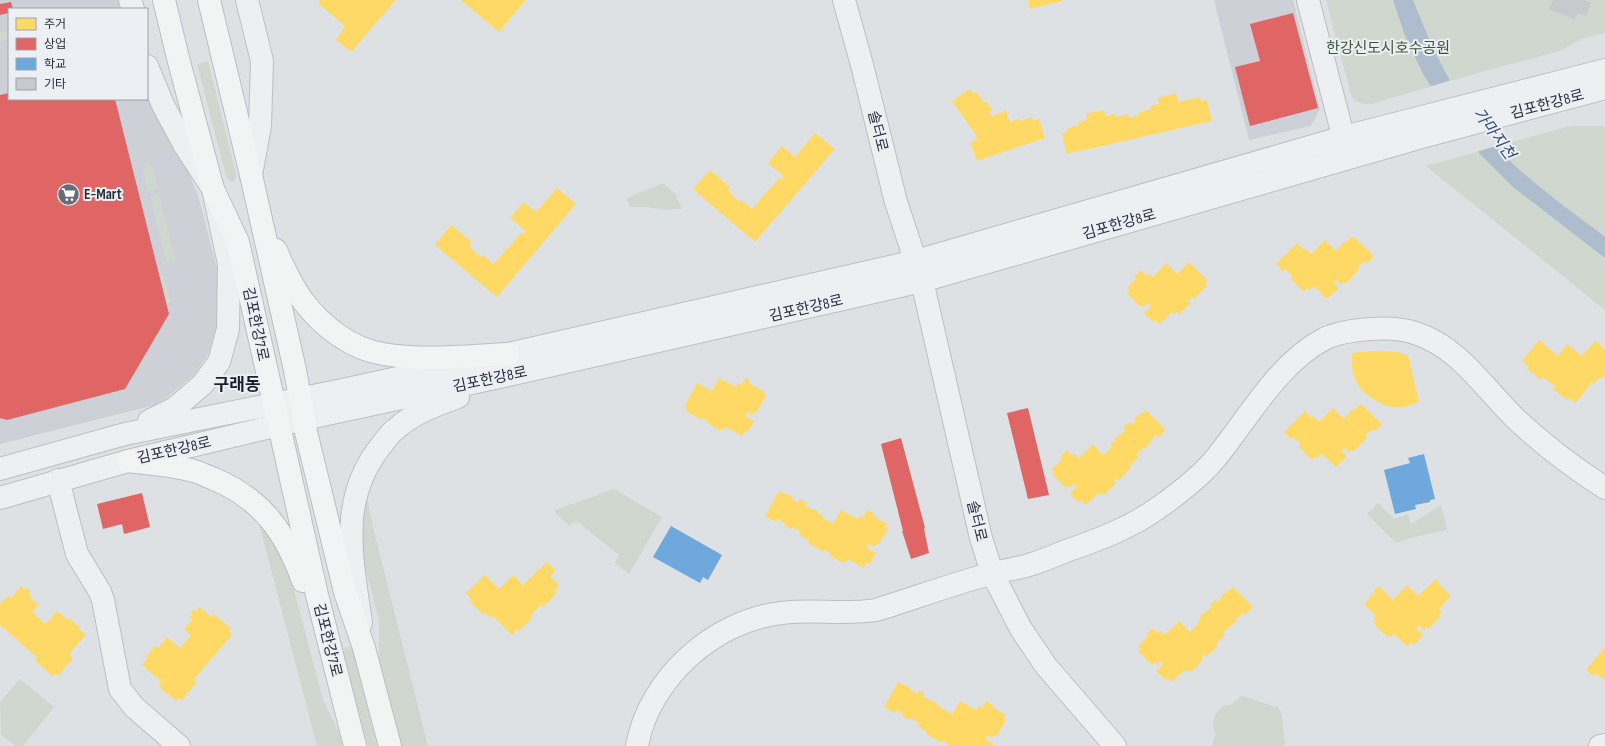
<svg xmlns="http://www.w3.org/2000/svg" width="1605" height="746" viewBox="0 0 1605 746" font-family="'Sofia Sans Condensed','Noto Sans KR',sans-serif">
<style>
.built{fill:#cdd0d7}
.green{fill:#cfd7cf}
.water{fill:#aebdce}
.pier{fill:#dee1e4}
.homes{fill:#ffd966}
.shops{fill:#e06666}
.schools{fill:#6fa8dc}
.building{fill:#c7c9cc}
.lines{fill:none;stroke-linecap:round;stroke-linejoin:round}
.minor-casing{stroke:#bcbfc2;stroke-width:24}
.major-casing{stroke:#bbbec1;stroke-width:24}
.minor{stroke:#eeeff0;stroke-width:22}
.major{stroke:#f2f4f4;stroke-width:22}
.labels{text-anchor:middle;stroke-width:4;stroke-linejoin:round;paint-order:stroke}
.park-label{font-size:15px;fill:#3b5635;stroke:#eceff4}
.street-label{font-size:15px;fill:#272e3b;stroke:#eceff4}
.poi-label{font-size:15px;font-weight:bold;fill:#272e3b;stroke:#eceff4;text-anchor:start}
.water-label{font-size:16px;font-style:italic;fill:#344d6c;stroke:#eceff4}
.quarter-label{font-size:17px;font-weight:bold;fill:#19202c;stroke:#eceff4}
</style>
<rect width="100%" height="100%" fill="#dee1e4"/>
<g class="built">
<path d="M0,0H123L126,9H9V99H147V74L198,195L219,276V299L216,333L207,356L195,374L169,396L155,405L0,444Z"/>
<path d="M1214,0H1293L1320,109L1311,126L1249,140Z"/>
</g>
<g class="green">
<path d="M1326,0H1605V33L1581,39L1560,51L1488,70L1371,104C1362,104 1356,104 1351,95Z"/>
<path d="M9,31V39L0,41V33Z"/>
<path d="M208,61L236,174V178L233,182L229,180L226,176L197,64Z"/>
<path d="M1570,126H1602L1605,128V310L1426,166Z"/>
<path d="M145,163L150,165L156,179L158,189L148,191C146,183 141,171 145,163Z"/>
<path d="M661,184H664L677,195V200L681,205V209L664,210L648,207H630L627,199C629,196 654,187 661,184Z"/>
<path d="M159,194L176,261L167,263L150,196Z"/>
<path d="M164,275L171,303L166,304L159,276Z"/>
<path d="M614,489L662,517L629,574L614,562H616L619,555L578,522L572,523L570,526L556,514L555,510Z"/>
<path d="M367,498L373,527L428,746H401L379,659V620L362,556L360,523Z"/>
<path d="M1378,503L1394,519L1408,514L1411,524L1441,505L1447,530L1414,537L1396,543L1367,514Z"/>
<path d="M262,525L287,563L323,700L337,728L343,746H317L260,527Z"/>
<path d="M346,647H350L353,651L377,746H368L343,652Z"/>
<path d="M20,679L54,707L23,746H16L1,735L0,702Z"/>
<path d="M1242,696L1279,708C1283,716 1283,722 1283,730C1284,736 1286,740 1284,746H1213V740L1216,735C1210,726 1214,712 1224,706C1225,705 1228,705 1230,705C1234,703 1237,698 1242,696Z"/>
</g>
<path class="water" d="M1393,0H1413C1432,48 1453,93 1485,134C1516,173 1566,207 1605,237V258L1513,187L1480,154L1444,106L1423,74L1404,33Z"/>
<path class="pier" d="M1452,80L1457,91L1487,134L1499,145L1476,152L1429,87Z"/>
<g class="homes">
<path d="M320,0H396L351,52L336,40L342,32L341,31L345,26L318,3Z"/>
<path d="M461,0H526L499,32Z"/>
<path d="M1028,0H1062V1L1030,9Z"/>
<path d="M970,89L974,94L977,92L984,103L986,101L992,110L989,112L992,116L1006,111L1010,122L1019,119L1020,121L1032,117L1033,121L1039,119L1045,138L977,161L970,142L977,140L976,135L952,101Z"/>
<path d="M1176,93L1178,102L1200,97L1201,101L1207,100L1212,121L1067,154L1062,133L1068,132L1067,128L1079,125L1078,123L1087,120L1086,114L1104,110L1106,116L1115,114L1116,117L1128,114L1129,118L1139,115V112L1151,109L1150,106L1159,104L1158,98Z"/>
<path d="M815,133L835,149L755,242L693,189L710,170L730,187L728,190L736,199L739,202L741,200L752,209L780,177L782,179L784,176L768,163L782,146L795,157Z"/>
<path d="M557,188L576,204L497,297L435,245L451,225L472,242L469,245L477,254L481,257L483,255L494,264L522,232L524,234L526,231L510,218L524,202L536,212Z"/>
<path d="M1353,236L1374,256L1367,264L1364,261L1357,268L1359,270L1345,284L1343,282L1341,284L1336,280L1334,283L1339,288L1327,299L1314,286L1310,290L1308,288L1304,292L1291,279L1293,276L1285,269L1283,271L1276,264L1297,243L1304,250L1305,248L1311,254L1325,240L1336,251L1345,241L1346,242Z"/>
<path d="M1189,262L1208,281L1205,284L1207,286L1194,299L1192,297L1188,301L1191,303L1179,314L1177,312L1174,314L1172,312L1160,324L1155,320L1153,322L1144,313L1151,306L1148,303L1144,307L1142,305L1140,307L1127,293L1130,290L1127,288L1136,279L1134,277L1141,270L1147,276L1149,273L1153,277L1166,263L1177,274Z"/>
<path d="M1539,340L1558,356L1567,344L1582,356L1595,341L1605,349V374L1601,379L1599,378L1594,384L1592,382L1576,403L1569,398L1567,400L1553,389L1555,386L1543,377L1541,380L1527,369L1529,366L1522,361Z"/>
<path d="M1370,351L1397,352L1408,355L1419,402L1404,407H1392L1381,404L1366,394L1360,388L1354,377L1352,368V353Z"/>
<path d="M719,378L736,387L738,383L741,385L746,378L750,380L749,383L765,392L764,395L766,396L756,413L754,412L752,415L747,412L745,416L754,421L748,432L746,430L742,436L726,427L724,430L722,428L721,431L707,423L708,421L703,418L702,420L686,411L687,408L684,407L697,383L712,391Z"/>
<path d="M1361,404L1382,424L1375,431L1372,429L1365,436L1367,438L1353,452L1351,450L1349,452L1344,448L1341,451L1347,456L1336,467L1322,454L1318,458L1316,456L1312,460L1299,447L1301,444L1293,437L1291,439L1284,432L1305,411L1312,418L1313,416L1319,422L1333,408L1344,419L1353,409L1354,410Z"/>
<path d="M1146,410L1166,430L1159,437L1156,435L1149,443L1150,444L1145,449L1143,448L1136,455L1139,457L1129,466L1131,468L1119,480L1117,478L1114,481L1116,483L1104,495L1102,493L1100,495L1098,493L1086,505L1081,500L1079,503L1070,494L1077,486L1074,484L1070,488L1068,485L1066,488L1052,474L1054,472L1052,469L1062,459L1060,457L1067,450L1072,456L1075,454L1079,458L1093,444L1103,455L1112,447L1110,445L1115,441L1114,439L1126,430L1123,428L1129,422L1131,425L1136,420L1134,419Z"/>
<path d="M779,491L793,497L792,499L798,503L800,499L807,503L805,506L819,512L818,513L823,516L822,517L833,524L841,510L858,519L860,516L863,517L868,510L875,514L873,516L887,524L885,527L888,529L878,545L876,544L874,547L869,544L867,548L876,553L870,564L867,562L864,568L848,559L846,562L844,561L843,563L829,555L830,553L825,550L824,552L808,543L809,541L799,535L801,532L792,527L791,529L785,526L786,524L778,519L776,522L765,516Z"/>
<path d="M547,562L556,571L550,576L560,586L554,591L556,594L543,607L541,605L530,616L532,618L519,631L517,629L512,635L493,616L491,618L486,613L484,615L470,602L472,600L466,593L485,575L499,589L513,575L523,585Z"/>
<path d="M1436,579L1439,582L1438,583L1451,596L1439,609L1442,611L1439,614L1441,616L1428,629L1426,627L1423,630L1419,625L1416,628L1423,635L1414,645L1412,642L1407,646L1394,634L1391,637L1389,635L1387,637L1374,624L1376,622L1373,619L1376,616L1364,604L1375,592L1374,590L1379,586L1393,600L1407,585L1418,596Z"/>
<path d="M21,586L25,590L27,588L31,591L29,593L32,596L30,598L39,605L32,612L46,624L57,611L68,620L70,618L80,628L79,629L86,635L69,654L73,658L58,676L55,673L52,676L35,660L37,657L0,625V604L8,596L11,598Z"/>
<path d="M1233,587L1253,607L1245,615L1243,613L1235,620L1237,621L1223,632L1225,635L1216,644L1218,646L1206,657L1204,655L1201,658L1203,660L1191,672L1189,670L1187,672L1185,670L1172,682L1167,678L1165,680L1156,671L1163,664L1161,661L1157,665L1154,663L1152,665L1138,651L1141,649L1138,646L1148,636L1146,634L1153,628L1158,633L1161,631L1165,635L1179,621L1190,632L1198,624L1197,622L1201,618L1200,616L1212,607L1210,605L1215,600L1217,602L1222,598L1221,596Z"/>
<path d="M199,607L211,617L214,614L231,629L229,632L232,635L193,680L197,682L182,700L179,698L176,701L158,686L162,682L142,665L148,658L146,657L155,646L158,648L167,637L180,648L191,635L184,629L192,620L189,618L192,615L190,614L194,609L196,611Z"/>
<path d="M1605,647V680L1596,673L1593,676L1586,670Z"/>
<path d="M898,682L911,688L910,690L917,694L919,690L925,694L923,697L937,703L936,704L941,707V708L952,714L960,701L976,710L979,706L982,708L986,701L993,705L992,707L1006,715L1004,718L1006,720L997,736L994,735L992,738L988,735L985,739L994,744L993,746H947L949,744L944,741L942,743L926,734L927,732L918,726L919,723L910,718L909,720L903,717L904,715L896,710L895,713L884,707Z"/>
</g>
<g class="shops">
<path d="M11,2L13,9H9V13L0,15V4Z"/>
<path d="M1293,13L1318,108L1250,126L1235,67L1260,61L1250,24Z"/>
<path d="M9,93V99H115L169,314L125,389L7,420L0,418V95Z"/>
<path d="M1028,408L1049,495L1028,499L1007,413Z"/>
<path d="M901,438L925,528L924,529L929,553L911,559L902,531H903L881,444Z"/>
<path d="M142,493L150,527L124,534L122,524L103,529L97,504Z"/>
</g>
<g class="schools">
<path d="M1424,454L1435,499L1430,500V502L1415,505L1416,509L1395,514L1384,470L1410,463L1408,458Z"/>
<path d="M671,526L722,555L708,580L703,577L700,583L653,557Z"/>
</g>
<path class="building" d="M1553,0H1583L1591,3L1586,16L1577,13L1575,19L1549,9Z"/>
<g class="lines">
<defs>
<g id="minor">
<path d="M130,0L133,9"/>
<path d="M247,0L262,61L260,126L251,175"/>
<path d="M844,0L862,65L896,202L922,281L981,538L992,573L1021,629L1046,666L1115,746"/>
<path d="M1308,0L1347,151"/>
<path d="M147,66L163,105L185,146L213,189L229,264L228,329L219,362L203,384L175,408L149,421"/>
<path d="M0,469L125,434L333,392L508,354L916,261L1344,137L1605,70"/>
<path d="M58,480L77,554L100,592L103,600L120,689L134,707L179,746"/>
<path d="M0,498L128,461L304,419L513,374L922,281L1422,137L1605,88"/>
<path d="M361,623C352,557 337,497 384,442C387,438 391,432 396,429C413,413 436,405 458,397"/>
<path d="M637,746C649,678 715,620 782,613C814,609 845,615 876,610C915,598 952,584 990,574C1003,570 1016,569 1029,565C1042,561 1054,556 1066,551C1098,540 1130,528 1158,508C1178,494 1199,478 1215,459C1247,420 1278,363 1324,339C1338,332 1356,330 1371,329C1386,328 1400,328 1415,333C1460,347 1485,390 1518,421C1545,446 1574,468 1605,488"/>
<path d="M1600,746L1605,745"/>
</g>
<g id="major">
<path d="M164,0L178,58L213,189L238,242L317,595L355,746"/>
<path d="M209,0L251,175L295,370L306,432L345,592L364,648L390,746"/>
<path d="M276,250C281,263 295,291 303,301C322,326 351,349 383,354C424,361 466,356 508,354"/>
<path d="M128,461C150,464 173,465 194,471C201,473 208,477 214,479C262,499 286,533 303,581"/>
</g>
</defs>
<use href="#minor" class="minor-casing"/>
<use href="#major" class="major-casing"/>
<use href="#minor" class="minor"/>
<use href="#major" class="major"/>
</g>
<defs>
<symbol id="supermarket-disc" viewBox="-11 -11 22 22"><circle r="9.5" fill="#676d76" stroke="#eceff4"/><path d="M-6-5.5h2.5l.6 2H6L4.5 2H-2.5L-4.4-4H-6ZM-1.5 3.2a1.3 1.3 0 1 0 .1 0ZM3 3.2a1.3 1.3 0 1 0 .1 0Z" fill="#fff"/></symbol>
</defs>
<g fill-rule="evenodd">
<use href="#supermarket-disc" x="56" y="182" width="25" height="25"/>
</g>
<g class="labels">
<g class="park-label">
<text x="1388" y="53">한강신도시호수공원</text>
</g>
<g class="street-label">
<text transform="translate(1547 104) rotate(-15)" y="5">김포한강8로</text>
<text transform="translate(878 131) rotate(76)" y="5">솔터로</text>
<text transform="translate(1119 224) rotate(-16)" y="5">김포한강8로</text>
<text transform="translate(806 308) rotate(-13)" y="5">김포한강8로</text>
<text transform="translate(256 324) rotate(78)" y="5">김포한강7로</text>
<text transform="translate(490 379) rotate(-12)" y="5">김포한강8로</text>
<text transform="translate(174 450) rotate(-13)" y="5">김포한강8로</text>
<text transform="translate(977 521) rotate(76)" y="5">솔터로</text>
<text transform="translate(328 640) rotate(76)" y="5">김포한강7로</text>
</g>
<g class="poi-label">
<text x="84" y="199">E-Mart</text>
</g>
<g class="water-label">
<text transform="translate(1495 133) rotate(54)" y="6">가마지천</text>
</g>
<g class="quarter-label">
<text x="237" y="390">구래동</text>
</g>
</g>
<rect x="8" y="8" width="140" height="92" fill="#eceff4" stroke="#9da2aa"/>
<rect x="16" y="18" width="20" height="12" fill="#ffd966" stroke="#9da2aa"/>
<text x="44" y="28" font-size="12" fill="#272e3b">주거</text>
<rect x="16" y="38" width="20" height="12" fill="#e06666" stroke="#9da2aa"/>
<text x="44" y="48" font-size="12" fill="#272e3b">상업</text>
<rect x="16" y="58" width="20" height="12" fill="#6fa8dc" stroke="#9da2aa"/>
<text x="44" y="68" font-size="12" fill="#272e3b">학교</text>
<rect x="16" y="78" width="20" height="12" fill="#c7c9cc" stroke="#9da2aa"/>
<text x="44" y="88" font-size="12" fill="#272e3b">기타</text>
</svg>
